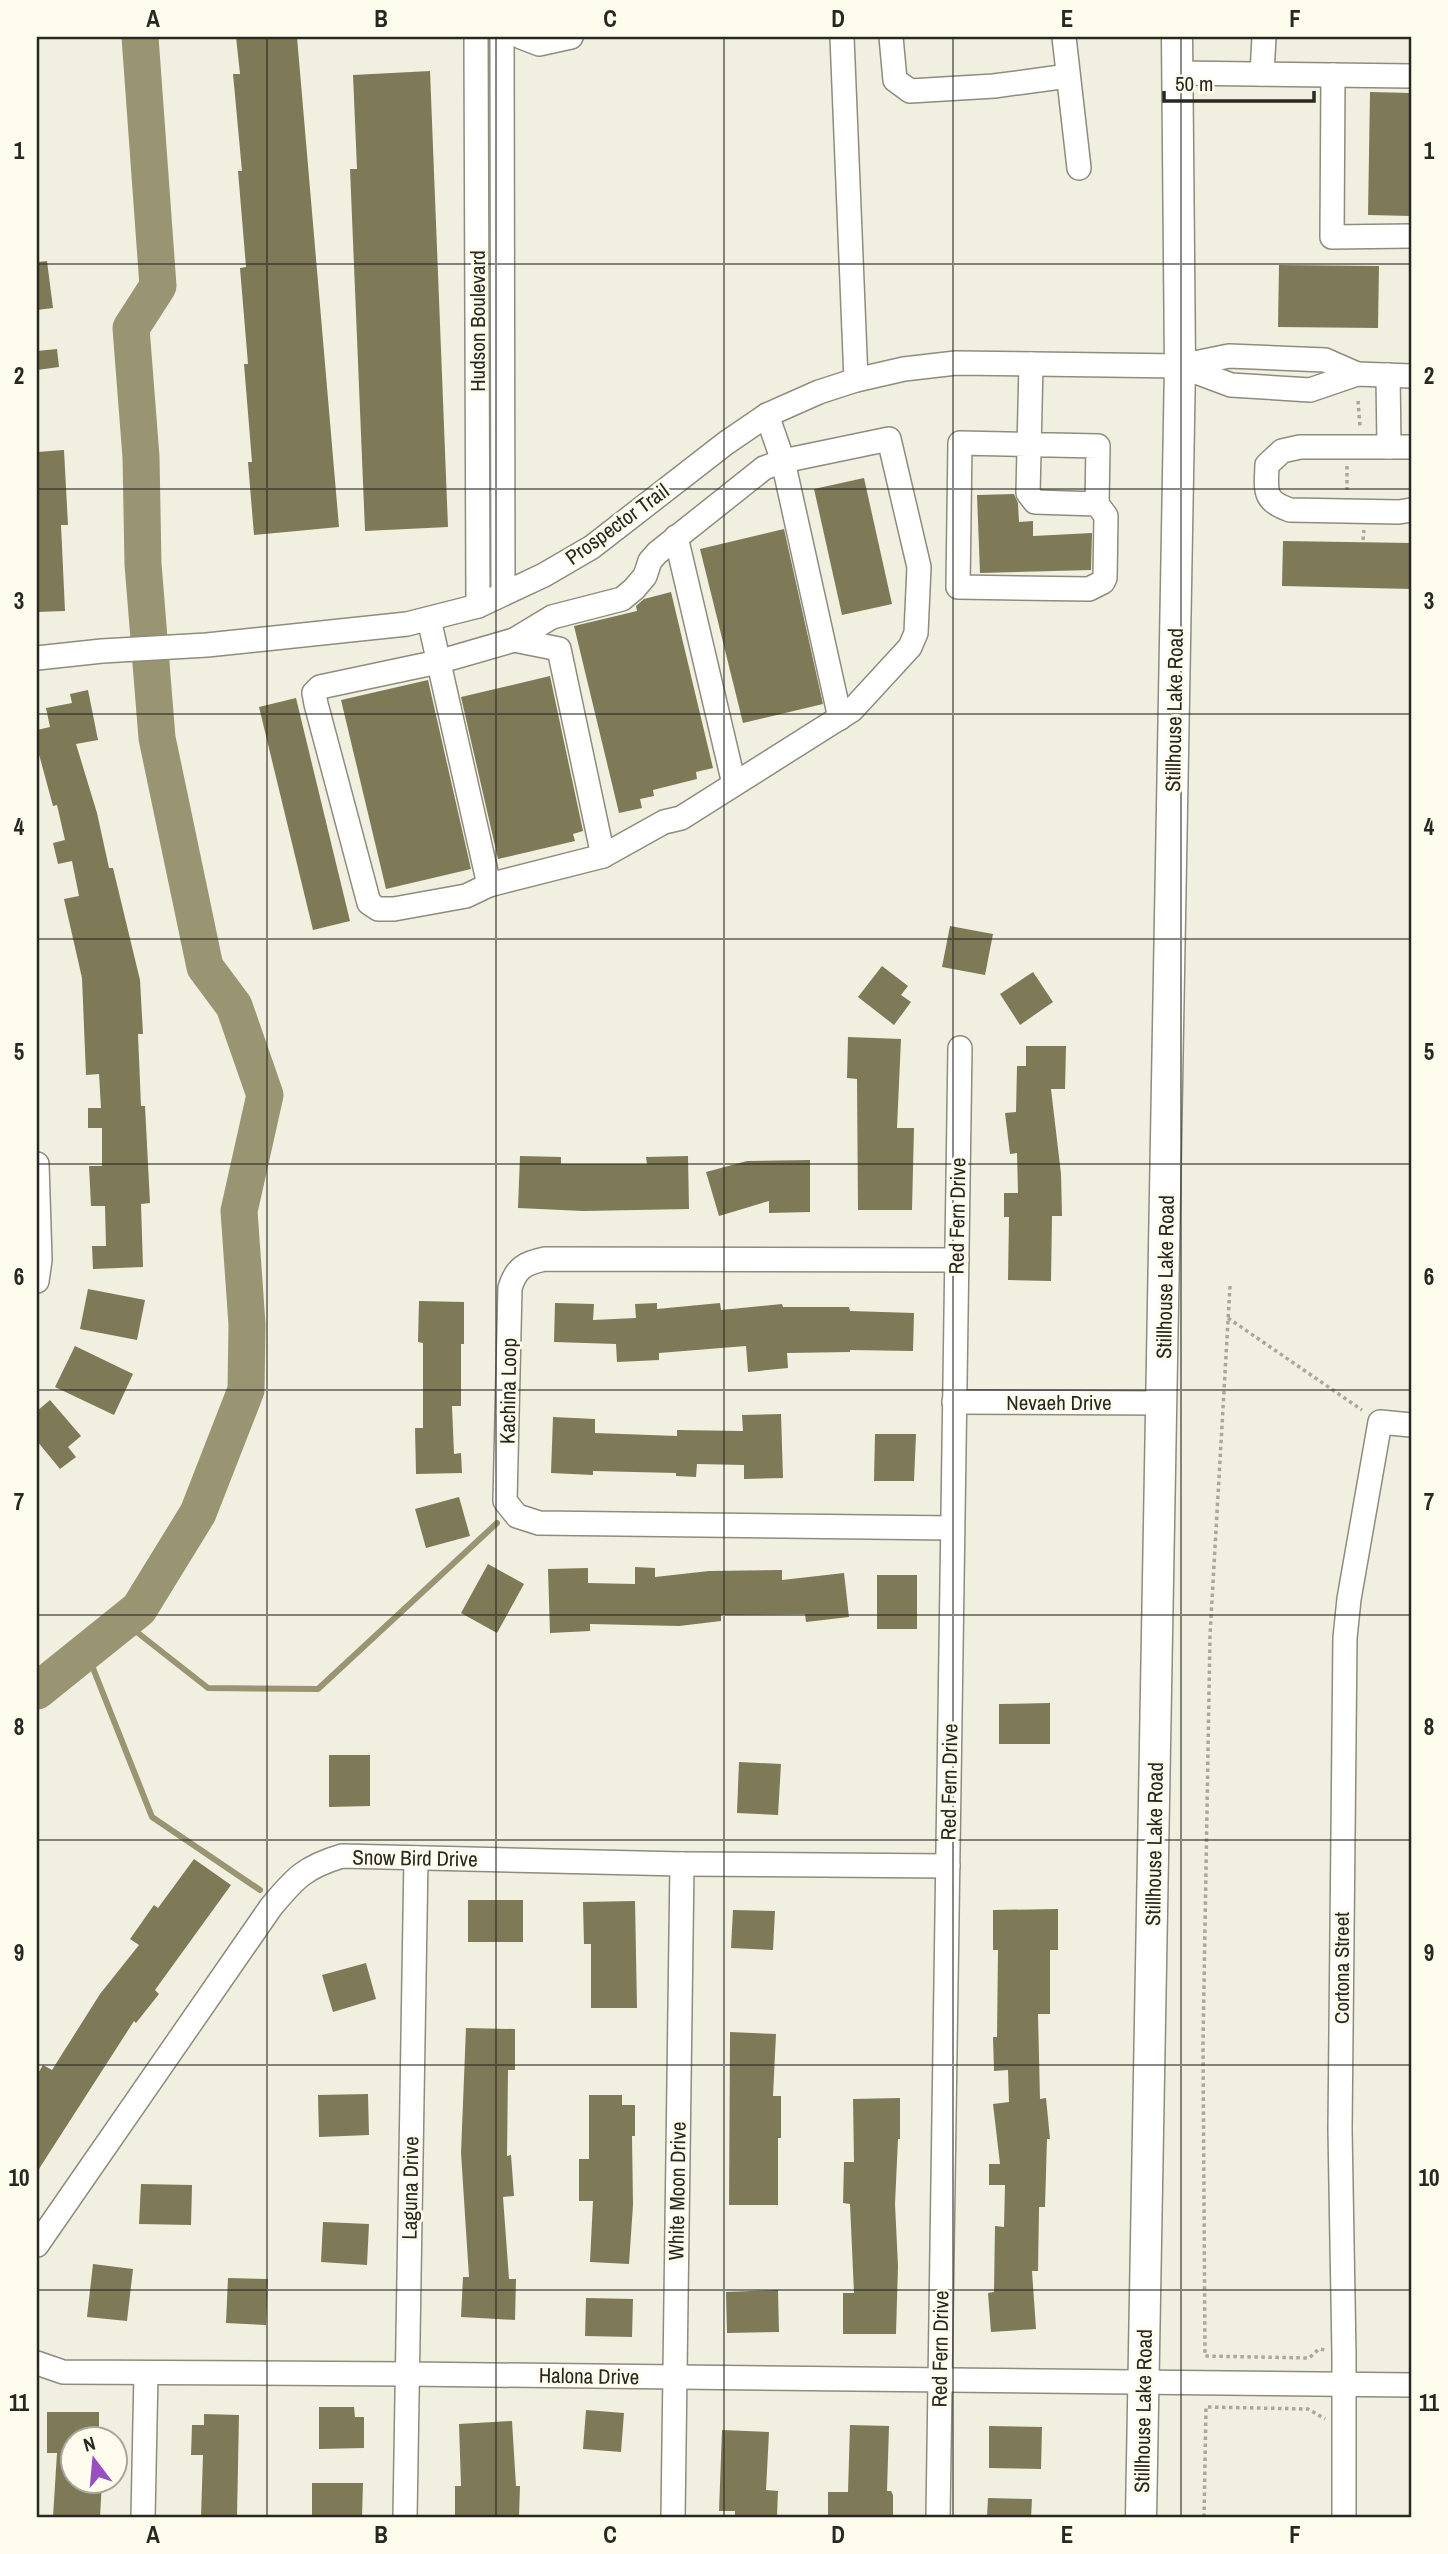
<svg xmlns="http://www.w3.org/2000/svg" width="1448" height="2554" font-family="'Archivo Narrow',sans-serif">
<style>
.lines{fill:none;stroke-linecap:round;stroke-linejoin:round}
.stream{stroke:#999471;stroke-width:6}
.river{stroke:#999471;stroke-width:37}
.building{fill:#7e7a57}
.minor-casing{stroke:#8e8c7d;stroke-width:26}
.major-casing{stroke:#8e8c7d;stroke-width:33}
.path{stroke:#aaa89c;stroke-width:3.5;stroke-dasharray:3.5 3.5;stroke-linecap:butt}
.minor{stroke:#fff;stroke-width:23}
.major{stroke:#fff;stroke-width:30}
.grid{fill:none;stroke:#282822;stroke-width:2;stroke-opacity:0.55}
.labels{text-anchor:middle;dominant-baseline:central;stroke-width:6;stroke-linejoin:round;paint-order:stroke}
.street-label{font-size:21px;fill:#282822;stroke:#fefcec}
.neatline{fill:none;stroke:#282822;stroke-width:2.5}
.grid-label{font-size:23px;text-anchor:middle;font-weight:bold;fill:#282822}
</style>
<rect width="100%" height="100%" fill="#f1efdf"/>
<g class="lines">
<g class="stream">
<polyline points="124,1622 208,1688 318,1689 497,1523"/>
<polyline points="87,1653 152,1817 260,1890"/>
</g>
<polyline class="river" points="37,1691 139,1609 198,1513 246,1390 247,1324 239,1211 265,1095 234,1006 205,967 157,738 143,564 141,457 131,328 158,286 140,37"/>
</g>
<g class="building">
<polygon points="236,37 297,37 339,527 254,535 248,462 252,462 244,364 248,364 240,268 246,267 238,171 242,171 233,74 240,74"/>
<polygon points="430,71 448,527 365,531 350,169 357,169 353,75"/>
<polygon points="1370,92 1411,93 1411,216 1368,215"/>
<polygon points="47,261 53,308 37,310 37,262"/>
<polygon points="1279,265 1379,266 1378,328 1278,327"/>
<polygon points="57,349 59,367 37,370 37,351"/>
<polygon points="64,450 68,525 61,525 65,611 37,612 37,452"/>
<polygon points="864,478 892,604 842,615 814,489"/>
<polygon points="1014,494 1018,503 1019,522 1033,521 1033,536 1092,533 1091,570 980,573 977,495"/>
<polygon points="784,529 823,704 743,723 700,549"/>
<polygon points="1283,541 1411,543 1411,589 1282,586"/>
<polygon points="671,592 713,768 696,772 697,779 653,790 654,796 640,799 642,808 619,813 574,626 637,611 636,606 644,599"/>
<polygon points="550,676 583,831 573,834 575,841 498,859 461,697"/>
<polygon points="428,680 471,869 386,889 341,700"/>
<polygon points="88,690 98,740 76,744 97,813 109,868 113,868 140,980 143,1034 138,1034 141,1106 145,1106 150,1203 141,1204 143,1267 93,1269 92,1246 106,1246 105,1206 91,1206 89,1166 102,1166 102,1128 88,1128 88,1108 101,1108 99,1074 86,1075 82,978 64,899 79,896 72,861 58,864 53,843 65,840 57,805 53,806 37,747 37,730 50,727 46,708 72,703 70,694"/>
<polygon points="296,698 350,921 313,930 259,707"/>
<polygon points="950,926 993,934 985,975 942,967"/>
<polygon points="882,966 908,986 901,995 911,1002 894,1025 858,997"/>
<polygon points="1033,972 1053,1002 1020,1025 1000,994"/>
<polygon points="848,1037 901,1039 897,1128 914,1128 912,1210 858,1210 857,1079 847,1078"/>
<polygon points="1026,1046 1066,1046 1065,1089 1051,1089 1061,1174 1062,1216 1052,1216 1051,1281 1008,1280 1009,1217 1004,1217 1004,1193 1018,1193 1017,1153 1010,1154 1005,1113 1016,1112 1017,1066 1026,1066"/>
<polygon points="520,1156 561,1157 561,1164 647,1164 646,1157 688,1156 689,1209 583,1211 518,1208"/>
<polygon points="810,1160 810,1212 769,1213 769,1201 719,1216 706,1172 747,1161"/>
<polygon points="88,1289 145,1300 137,1340 80,1329"/>
<polygon points="419,1301 464,1302 464,1344 461,1344 461,1406 452,1406 454,1454 461,1453 462,1473 416,1474 415,1428 423,1428 423,1343 418,1342"/>
<polygon points="555,1303 594,1304 593,1320 636,1318 635,1304 657,1303 657,1309 720,1303 721,1310 782,1304 783,1307 849,1307 850,1311 914,1313 913,1351 850,1350 850,1352 787,1353 788,1368 748,1372 746,1346 659,1353 659,1360 617,1362 616,1344 554,1342"/>
<polygon points="75,1346 133,1374 114,1415 55,1387"/>
<polygon points="50,1400 81,1436 68,1447 76,1457 60,1469 37,1441 37,1411"/>
<polygon points="781,1414 783,1478 744,1479 744,1465 697,1464 696,1477 676,1476 676,1473 593,1471 593,1475 551,1473 553,1417 595,1419 595,1433 677,1436 677,1430 743,1431 742,1415"/>
<polygon points="875,1434 916,1434 914,1481 874,1481"/>
<polygon points="459,1497 470,1536 426,1548 415,1509"/>
<polygon points="488,1564 524,1584 497,1633 461,1613"/>
<polygon points="635,1567 655,1568 655,1577 709,1571 782,1570 782,1580 844,1573 849,1617 806,1622 805,1614 721,1615 721,1621 679,1626 590,1624 590,1631 550,1633 548,1569 588,1568 588,1583 635,1584"/>
<rect x="877" y="1575" width="40" height="54"/>
<polygon points="1050,1703 1050,1744 999,1744 999,1704"/>
<polygon points="329,1755 370,1755 370,1806 329,1807"/>
<polygon points="739,1762 781,1764 778,1815 737,1813"/>
<polygon points="194,1859 231,1885 155,1990 159,1994 136,2023 134,2021 37,2172 37,2075 43,2065 52,2070 100,1994 139,1945 130,1939 154,1905 158,1908"/>
<rect x="468" y="1900" width="55" height="42"/>
<polygon points="635,1901 637,2008 591,2008 591,1944 584,1944 583,1902"/>
<polygon points="1058,1909 1058,1950 1050,1950 1050,2014 1038,2014 1040,2099 1046,2098 1050,2139 1047,2139 1045,2207 1039,2207 1038,2271 1032,2271 1036,2329 991,2332 988,2293 994,2292 995,2226 1004,2227 1005,2185 989,2185 989,2164 1000,2164 993,2104 1009,2102 1008,2070 994,2071 993,2037 997,2037 998,1950 993,1950 993,1910"/>
<polygon points="733,1910 775,1911 773,1950 731,1948"/>
<polygon points="366,1963 376,1999 333,2012 322,1975"/>
<polygon points="466,2028 515,2029 515,2070 508,2070 507,2156 511,2155 514,2196 503,2197 509,2279 516,2279 515,2320 461,2317 463,2277 469,2277 461,2153"/>
<polygon points="730,2032 776,2034 773,2096 781,2096 781,2138 778,2138 778,2205 729,2205"/>
<polygon points="368,2094 369,2135 319,2137 318,2095"/>
<polygon points="589,2095 622,2095 622,2105 635,2105 635,2136 632,2136 633,2205 629,2264 590,2262 593,2201 579,2201 579,2159 589,2159"/>
<polygon points="900,2098 900,2139 898,2139 895,2204 898,2266 896,2334 843,2334 843,2293 854,2293 850,2204 843,2203 844,2162 854,2162 853,2099"/>
<polygon points="141,2184 192,2185 191,2225 139,2224"/>
<polygon points="323,2222 369,2224 367,2265 321,2262"/>
<polygon points="93,2264 133,2269 127,2321 87,2317"/>
<polygon points="228,2278 268,2279 266,2325 226,2323"/>
<polygon points="778,2290 779,2332 727,2333 726,2292"/>
<polygon points="586,2298 633,2299 632,2337 585,2336"/>
<polygon points="319,2407 354,2407 355,2417 364,2417 364,2448 319,2449"/>
<polygon points="586,2410 624,2413 621,2452 583,2449"/>
<polygon points="47,2412 99,2412 99,2439 74,2439 74,2481 102,2481 100,2517 53,2517 57,2453 47,2453"/>
<polygon points="204,2414 239,2415 237,2517 201,2517 203,2455 191,2455 192,2425 204,2425"/>
<polygon points="512,2421 516,2486 520,2486 519,2517 455,2517 455,2486 461,2486 459,2424"/>
<polygon points="850,2425 889,2426 887,2491 891,2491 893,2495 893,2517 828,2517 828,2492 848,2492"/>
<polygon points="989,2426 1042,2427 1041,2469 989,2468"/>
<polygon points="722,2430 769,2432 766,2490 778,2491 777,2517 735,2517 735,2511 719,2511"/>
<polygon points="312,2483 363,2483 362,2517 312,2517"/>
<polygon points="988,2498 1032,2499 1031,2517 987,2517"/>
</g>
<g class="lines">
<g class="minor-casing">
<g id="minor">
<polyline points="476,37 478,606"/>
<polyline points="502,37 503,594"/>
<polyline points="521,37 539,44 571,37"/>
<polyline points="842,37 856,380"/>
<polyline points="891,37 895,80 910,91 994,86 1068,76"/>
<polyline points="1064,37 1079,168"/>
<polyline points="1178,73 1411,76"/>
<polyline points="1262,74 1264,37"/>
<polyline points="1333,75 1332,237 1411,236"/>
<polyline points="1031,364 1028,493 1035,502 1097,504 1106,516 1105,578 1103,582 1089,589 958,587 960,443 1098,446 1097,504"/>
<polyline points="1180,366 1231,385 1310,390 1357,374 1411,376"/>
<polyline points="1388,375 1389,447"/>
<polyline points="767,415 783,461 840,718"/>
<polygon points="889,439 919,567 916,633 910,647 852,710 681,818 664,822 603,856 489,885 466,896 394,909 378,909 369,903 316,704 314,693 320,687 438,662 514,640 552,617 622,599 634,589 645,576 650,561 657,553 764,468 783,461"/>
<path d="M1411,447H1300L1282,451L1267,465C1266,491 1263,501 1290,510L1399,512L1411,510"/>
<polyline points="676,537 734,784"/>
<polyline points="429,619 489,885"/>
<polyline points="514,640 559,649 603,856"/>
<polyline points="37,658 102,651 207,645 407,624 478,606 544,575 592,547 726,443 767,415 819,392 856,380 904,369 956,363 1180,366 1229,356 1325,360 1357,374"/>
<polyline points="37,1164 40,1260 37,1281"/>
<polyline points="954,1402 1163,1403"/>
<path d="M952,1528L539,1523L517,1516L505,1501L510,1288C516,1268 525,1263 545,1259L957,1260"/>
<path d="M37,2245L271,1907C295,1878 305,1867 342,1856L682,1864L948,1866"/>
<polyline points="37,2363 63,2372 407,2374 1411,2385"/>
<polyline points="143,2517 146,2373"/>
<polyline points="405,2517 416,1858"/>
<polyline points="673,2517 682,1864"/>
<polyline points="938,2517 960,1048"/>
<polyline points="1344,2517 1344,2355 1340,2129 1345,1638 1349,1599 1380,1422 1411,1425"/>
</g>
</g>
<g class="major-casing">
<polyline id="major" points="1141,2517 1180,366 1177,37"/>
</g>
<g class="path">
<polyline points="1358,401 1360,427"/>
<polyline points="1347,466 1347,490"/>
<polyline points="1363,540 1364,530"/>
<polyline points="1230,1286 1210,1635 1203,2044 1205,2356 1309,2358 1319,2349 1325,2350"/>
<polyline points="1228,1318 1362,1410"/>
<polyline points="1204,2517 1206,2407 1308,2409 1325,2419"/>
</g>
<use href="#minor" class="minor"/>
<use href="#major" class="major"/>
</g>
<path class="grid" d="M267,37V2517M496,37V2517M724,37V2517M953,37V2517M1181,37V2517M37,264H1411M37,489H1411M37,714H1411M37,939H1411M37,1164H1411M37,1390H1411M37,1615H1411M37,1840H1411M37,2065H1411M37,2290H1411"/>
<g class="labels">
<g class="street-label">
<text transform="translate(477 321) rotate(-90)">Hudson Boulevard</text>
<text transform="translate(617 524) rotate(-36)">Prospector Trail</text>
<text transform="translate(1174 710) rotate(-89)">Stillhouse Lake Road</text>
<text transform="translate(957 1216) rotate(-89)">Red Fern Drive</text>
<text transform="translate(1165 1277) rotate(-89)">Stillhouse Lake Road</text>
<text transform="translate(508 1391) rotate(-89)">Kachina Loop</text>
<text x="1059" y="1402">Nevaeh Drive</text>
<text transform="translate(949 1782) rotate(-89)">Red Fern Drive</text>
<text transform="translate(1154 1844) rotate(-89)">Stillhouse Lake Road</text>
<text transform="translate(415 1858) rotate(1)">Snow Bird Drive</text>
<text transform="translate(1341 1968) rotate(-90)">Cortona Street</text>
<text transform="translate(410 2188) rotate(-89)">Laguna Drive</text>
<text transform="translate(677 2191) rotate(-89)">White Moon Drive</text>
<text transform="translate(940 2349) rotate(-89)">Red Fern Drive</text>
<text transform="translate(589 2376) rotate(1)">Halona Drive</text>
<text transform="translate(1143 2411) rotate(-89)">Stillhouse Lake Road</text>
</g>
</g>
<rect width="1448" height="2554" fill="none" stroke="#fefcec" stroke-width="77"/>
<g transform="translate(94 2460) rotate(344)"><circle r="33" fill="#fefcec" stroke="#a8a79b" stroke-width="2"/>
<path d="M0-5L12 26L0 18L-12 26Z" fill="#994fc1"/>
<text y="-10" font-size="19" font-weight="bold" text-anchor="middle" fill="#282822">N</text>
</g>
<path d="M1164 91v10h150v-10" fill="none" stroke="#282822" stroke-width="3.5"/>
<text x="1175" y="91" font-size="21" fill="#282822" stroke="#fefcec" stroke-width="5" paint-order="stroke">50 m</text>
<rect x="38" y="38" width="1372" height="2478" class="neatline"/>
<g class="grid-label">
<text x="153" y="27">A</text>
<text x="381" y="27">B</text>
<text x="610" y="27">C</text>
<text x="838" y="27">D</text>
<text x="1067" y="27">E</text>
<text x="1295" y="27">F</text>
<text x="19" y="159">1</text>
<text x="1429" y="159">1</text>
<text x="19" y="384">2</text>
<text x="1429" y="384">2</text>
<text x="19" y="609">3</text>
<text x="1429" y="609">3</text>
<text x="19" y="835">4</text>
<text x="1429" y="835">4</text>
<text x="19" y="1060">5</text>
<text x="1429" y="1060">5</text>
<text x="19" y="1285">6</text>
<text x="1429" y="1285">6</text>
<text x="19" y="1510">7</text>
<text x="1429" y="1510">7</text>
<text x="19" y="1735">8</text>
<text x="1429" y="1735">8</text>
<text x="19" y="1961">9</text>
<text x="1429" y="1961">9</text>
<text x="19" y="2186">10</text>
<text x="1429" y="2186">10</text>
<text x="19" y="2411">11</text>
<text x="1429" y="2411">11</text>
<text x="153" y="2543">A</text>
<text x="381" y="2543">B</text>
<text x="610" y="2543">C</text>
<text x="838" y="2543">D</text>
<text x="1067" y="2543">E</text>
<text x="1295" y="2543">F</text>
</g>
</svg>
